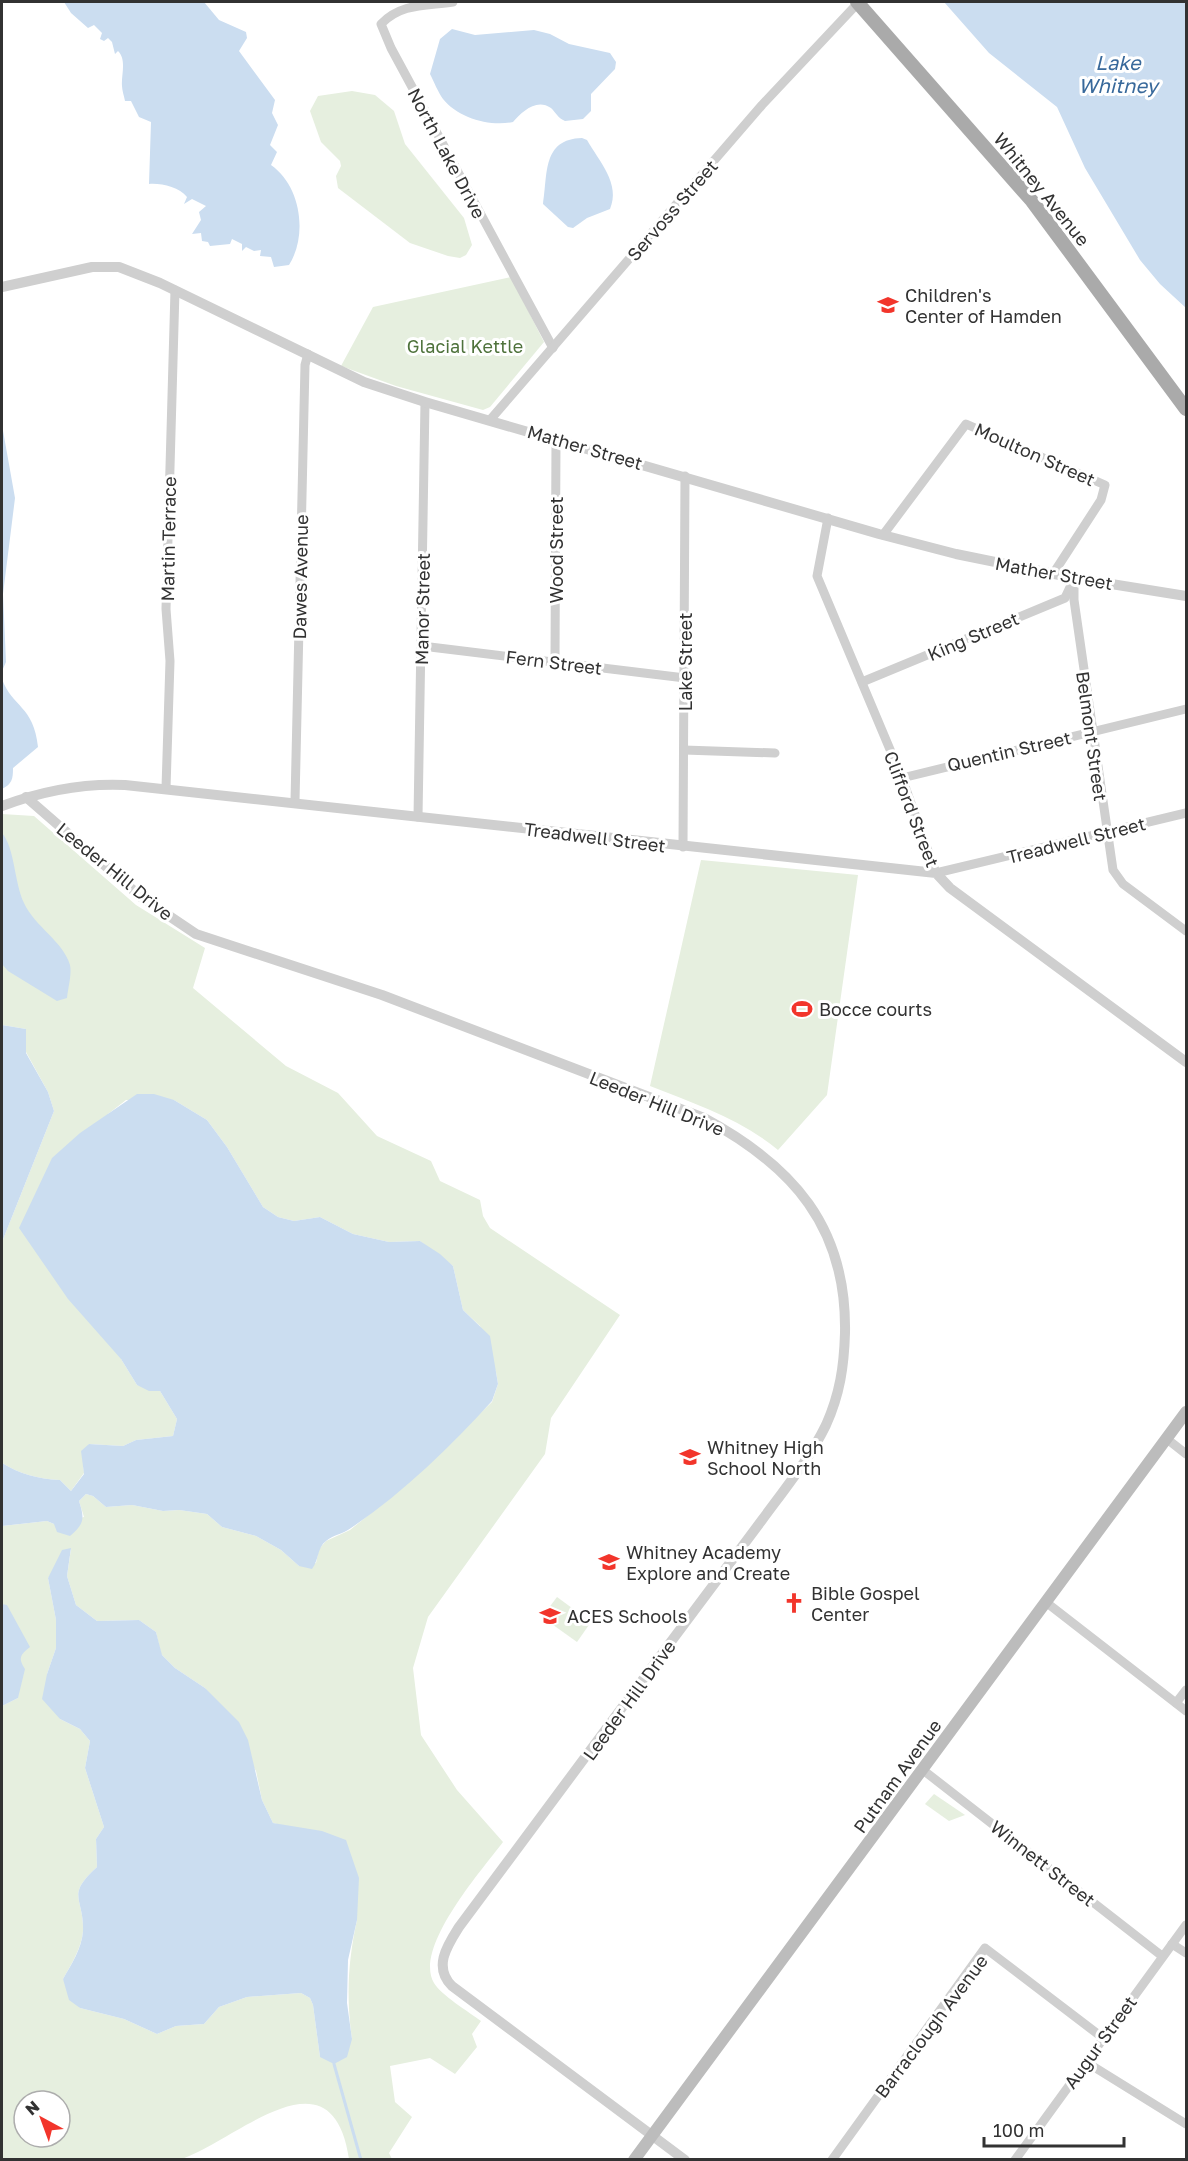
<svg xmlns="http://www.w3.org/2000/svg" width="1188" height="2161" font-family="'Golos Text',sans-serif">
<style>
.green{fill:#e6efdf;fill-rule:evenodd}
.water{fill:#cbddf0}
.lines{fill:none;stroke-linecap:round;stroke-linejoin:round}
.stream{stroke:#cbddf0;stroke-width:3}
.minor{stroke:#cfcfcf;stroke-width:9}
.tertiary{stroke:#cfcfcf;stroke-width:10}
.secondary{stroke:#bcbcbc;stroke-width:12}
.primary{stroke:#aaa;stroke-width:14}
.labels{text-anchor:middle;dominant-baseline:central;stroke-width:6;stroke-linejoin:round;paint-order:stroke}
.street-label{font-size:18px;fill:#323232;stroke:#fff}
.poi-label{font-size:18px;fill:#323232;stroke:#fff;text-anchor:start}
.park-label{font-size:18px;fill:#4e723b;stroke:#fff}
.water-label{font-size:20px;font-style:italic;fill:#38699b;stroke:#fff}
</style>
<rect width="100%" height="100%" fill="#fff"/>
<g class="green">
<polygon points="352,91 375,95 394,111 405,144 464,218 472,245 466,255 460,258 448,256 410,243 338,188 336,176 341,166 340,161 321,142 310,111 318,96"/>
<polygon points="511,277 544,342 490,407 483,410 396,386 341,366 373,307"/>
<path d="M2,814L34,816L136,905L205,948L193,988L286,1066L338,1093L377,1136L431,1161L440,1181L480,1200L483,1216L490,1228L620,1315L551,1418L545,1454L428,1617L413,1668L421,1735L457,1790L503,1842C482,1870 413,1948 434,1983C441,1995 469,2012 481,2021L472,2034L477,2047L455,2074L430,2058L390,2066L395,2102L412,2117L389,2153L392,2159H349C332,2044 236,2141 181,2159C168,2161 148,2159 135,2159C90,2159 46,2159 2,2159V1706L18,1698L20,1655L7,1606L2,1604V1526L47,1521L54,1524L84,1517L79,1501L86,1494L93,1496L106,1507L132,1505L163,1511L179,1510L207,1514L222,1527L256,1536L281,1550L299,1566L316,1563L319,1549L326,1541L350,1530L397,1492L492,1402L498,1384L496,1372L480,1326L463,1310L453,1266L420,1241L389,1242L353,1234L320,1217L294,1221L278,1217L263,1207L227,1147L207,1120L174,1100H126L108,1114L121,1359L137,1385L160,1391L177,1419L173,1436L136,1440L123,1446L89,1444L83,1464L84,1473L71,1491L60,1480C38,1479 20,1474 2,1463V1242L54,1111L48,1092L26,1052V1029L2,1025ZM71,1549L67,1576L76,1605L97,1621L139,1620L156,1632L161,1654L175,1668L205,1688L256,1771L262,1800L273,1823L297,1829L357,1920C348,1961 346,1997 352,2039L320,2057L313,2005L310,1998L301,1993L247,1997L219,2007L204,2024L176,2026L157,2034L124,2019L80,2008L63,1979C71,1965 82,1947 83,1931C84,1897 65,1896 97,1867L96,1839L104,1827L85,1768L90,1741L80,1729L60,1719L47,1674L56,1648V1620L48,1578ZM24,2101H60V2137H24Z"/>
<path d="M701,860L858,875L827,1095L778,1150C741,1119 695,1104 650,1086Z"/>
<polygon points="557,1597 591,1622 577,1642 542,1617"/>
<polygon points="934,1794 965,1815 949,1821 925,1804"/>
</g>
<g class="water">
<path d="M64,2H204L219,20L246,32L247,38L239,51L275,100L272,113L278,125L270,145L277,152L271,165C301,186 308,235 289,265L274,267L271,257L260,256L261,250L254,251L246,247L242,251V244L232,239L230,244L210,246L208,242L202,241L201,233L192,234L201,220L199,212L206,206L192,199L184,204L187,197C179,187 161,183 149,184L151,122L139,117L131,101H125C124,96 122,90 122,86C121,75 127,60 118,51L115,54L112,42L108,38L104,41L100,39L102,33L94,25L88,28L71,13Z"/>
<polygon points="944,2 1186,2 1186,308 1160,284 1140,260 1085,168 1057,107 989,53"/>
<path d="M452,29L475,35L534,30L550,34L569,44L610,53L616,62L615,69L591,94V111L583,119L565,121C558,118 556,113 551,108C536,98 522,112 513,122C490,127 458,118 443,99C438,92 434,82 430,74L440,39Z"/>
<path d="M582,138L587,140C599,161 621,184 610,209L587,218L573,228L568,227L543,204C548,174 542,139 582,138Z"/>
<polygon points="2,425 15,498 3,594 6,662 2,671"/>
<path d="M2,679C12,707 34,706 38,747L13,768C13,779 12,784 2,789Z"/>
<path d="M2,833C15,848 14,882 24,903C35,927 63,941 70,965C72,974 68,988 67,998L57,1001L8,971L2,964Z"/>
<polygon points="2,1025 26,1029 26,1053 48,1092 54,1111 2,1242"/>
<path d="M137,1094H154L174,1100L207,1120L227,1147L263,1207L278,1217L294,1221L320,1217L353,1234L389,1242L420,1241L440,1254L453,1266L463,1310L490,1336L498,1384L492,1401C450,1447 403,1493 351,1528C343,1534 333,1535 326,1541C317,1548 319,1560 312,1569L299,1566L281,1550L256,1536L222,1527L207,1514L179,1510L163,1511L132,1505L106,1507L93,1496L86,1494L79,1501C85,1519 84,1524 70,1536L57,1532L54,1524L47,1521L2,1526V1463C20,1474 38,1479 60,1480L71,1491L84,1474L81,1451L89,1444L123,1446L136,1440L173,1436L177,1419L160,1391H149L137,1385L121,1359L68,1299L19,1228L52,1158L80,1133Z"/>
<path d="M71,1548L67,1576L76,1605L97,1621L139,1620L156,1632L162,1655L175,1668L205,1688L239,1722L248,1740L262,1800L273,1823L322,1831L346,1840L359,1878L357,1920L348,1960L347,2003L352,2039L347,2057L334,2064L320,2057L313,2005L310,1998L301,1993L247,1997L219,2007L204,2024L176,2026L157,2034L124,2019L80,2008L69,2000L63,1979C71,1965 82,1948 83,1931C84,1897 65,1896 97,1867L96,1839L104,1827L85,1768L90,1741L80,1729L60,1719L42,1699L47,1674L56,1648V1620L48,1578L62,1550Z"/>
<path d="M2,1604L7,1605L30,1647C20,1655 18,1658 25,1669L18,1698L2,1706Z"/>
</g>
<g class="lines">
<polyline class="stream" points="334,2064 361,2160"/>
<g class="minor">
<path d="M453,2C426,6 401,3 381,24L391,48L553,348"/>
<polyline points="490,420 762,105 858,3"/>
<polyline points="828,518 817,576 902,778 936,873 1186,813"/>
<polyline points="883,535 966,424 1105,485 1101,500 1053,574"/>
<polyline points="1074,578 1074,600 1113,870 1123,884 1186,931"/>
<polyline points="422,646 685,678"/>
<polyline points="555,662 556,439"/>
<polyline points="862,682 1065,598 1072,583"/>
<polyline points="684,750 775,753"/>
<polyline points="902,778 1186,709"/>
<polyline points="166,788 170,661 166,609 175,290"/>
<polyline points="295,801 305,365 308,354"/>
<polyline points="418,817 425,402"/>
<polyline points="683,847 685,476"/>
<polyline points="1167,1439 1186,1454"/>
<polyline points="1047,1603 1186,1711"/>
<polyline points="1176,1703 1186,1690"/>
<polyline points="923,1770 1162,1956"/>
<polyline points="1172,1944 1186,1953"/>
<polyline points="1086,2062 1186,2124"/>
<polyline points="832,2160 985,1948 1103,2038"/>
<polyline points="1015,2160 1186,1925"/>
</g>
<g class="tertiary">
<polyline points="2,287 92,267 119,267 160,283 364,382 425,402 879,534 956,554 1074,578 1186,596"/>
<path d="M26,797L141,897L196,934L382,995L704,1118C793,1166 847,1227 845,1333C844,1366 840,1394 826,1425C810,1458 784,1490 762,1520C731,1561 701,1602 670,1643C600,1738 529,1832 459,1927C447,1946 433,1967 452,1986L685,2160"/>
<path d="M2,806C42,791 81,783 125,785L936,873L950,888L1186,1062"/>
</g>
<polyline class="secondary" points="634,2160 1186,1412"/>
<polyline class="primary" points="857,2 1032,201 1186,409"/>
</g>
<defs>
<g id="school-bare" transform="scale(1.62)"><path d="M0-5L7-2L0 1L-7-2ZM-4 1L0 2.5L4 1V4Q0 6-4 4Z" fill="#f2352b" stroke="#fff" stroke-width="2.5" paint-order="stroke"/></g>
<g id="stadium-bare" transform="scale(1.62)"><path d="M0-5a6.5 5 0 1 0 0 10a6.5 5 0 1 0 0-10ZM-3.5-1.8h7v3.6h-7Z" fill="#f2352b" stroke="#fff" stroke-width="2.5" paint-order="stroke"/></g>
<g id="church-bare" transform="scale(1.62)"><path d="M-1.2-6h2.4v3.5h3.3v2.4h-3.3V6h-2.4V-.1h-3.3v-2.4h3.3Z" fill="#f2352b" stroke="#fff" stroke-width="2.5" paint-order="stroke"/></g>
</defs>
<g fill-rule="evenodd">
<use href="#school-bare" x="888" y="305"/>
<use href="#stadium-bare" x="802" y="1009"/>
<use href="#school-bare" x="690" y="1457"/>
<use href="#school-bare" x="609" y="1562"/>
<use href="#church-bare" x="794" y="1603"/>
<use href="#school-bare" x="550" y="1616"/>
</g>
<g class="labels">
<g class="street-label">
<text transform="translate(447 153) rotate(62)">North Lake Drive</text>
<text transform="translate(1042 189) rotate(51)">Whitney Avenue</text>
<text transform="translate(672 210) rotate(-49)">Servoss Street</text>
<text transform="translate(585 447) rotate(16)">Mather Street</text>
<text transform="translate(1035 454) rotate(24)">Moulton Street</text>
<text transform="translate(168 539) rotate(-89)">Martin Terrace</text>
<text transform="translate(556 550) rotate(-90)">Wood Street</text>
<text transform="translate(1054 573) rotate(10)">Mather Street</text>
<text transform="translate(300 577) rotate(-89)">Dawes Avenue</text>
<text transform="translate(422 609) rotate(-89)">Manor Street</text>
<text transform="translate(973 636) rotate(-23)">King Street</text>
<text transform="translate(554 662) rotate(7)">Fern Street</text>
<text transform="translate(685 662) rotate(-90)">Lake Street</text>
<text transform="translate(1092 736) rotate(82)">Belmont Street</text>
<text transform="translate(1009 751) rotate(-13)">Quentin Street</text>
<text transform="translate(912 809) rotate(69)">Clifford Street</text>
<text transform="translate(595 837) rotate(7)">Treadwell Street</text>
<text transform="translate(1076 840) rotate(-14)">Treadwell Street</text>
<text transform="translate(115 871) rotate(39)">Leeder Hill Drive</text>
<text transform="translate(657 1103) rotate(22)">Leeder Hill Drive</text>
<text transform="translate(629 1700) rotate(-54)">Leeder Hill Drive</text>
<text transform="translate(897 1776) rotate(-54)">Putnam Avenue</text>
<text transform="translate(1043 1863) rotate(38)">Winnett Street</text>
<text transform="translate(931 2026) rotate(-53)">Barraclough Avenue</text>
<text transform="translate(1100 2042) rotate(-54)">Augur Street</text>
</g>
<g class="poi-label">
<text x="905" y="295">Children's<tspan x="905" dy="21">Center of Hamden</tspan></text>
<text x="819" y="1009">Bocce courts</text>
<text x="707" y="1447">Whitney High<tspan x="707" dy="21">School North</tspan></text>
<text x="626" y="1552">Whitney Academy<tspan x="626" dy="21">Explore and Create</tspan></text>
<text x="811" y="1593">Bible Gospel<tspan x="811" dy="21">Center</tspan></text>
<text x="567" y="1616">ACES Schools</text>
</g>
<g class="park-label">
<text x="465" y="346">Glacial Kettle</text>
</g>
<g class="water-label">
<text x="1118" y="62">Lake<tspan x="1118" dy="23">Whitney</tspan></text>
</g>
</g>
<rect width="1188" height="2161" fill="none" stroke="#323232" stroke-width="6"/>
<g transform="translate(42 2119) rotate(319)"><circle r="28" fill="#ffffff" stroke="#adadad" stroke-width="1.5"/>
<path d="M0-4.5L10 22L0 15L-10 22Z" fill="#f2352b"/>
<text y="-9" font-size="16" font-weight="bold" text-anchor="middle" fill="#323232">N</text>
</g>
<path d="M984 2137v9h140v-9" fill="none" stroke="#323232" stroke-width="3"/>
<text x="993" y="2137" font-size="18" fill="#323232" stroke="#ffffff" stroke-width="4.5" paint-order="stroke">100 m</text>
</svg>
